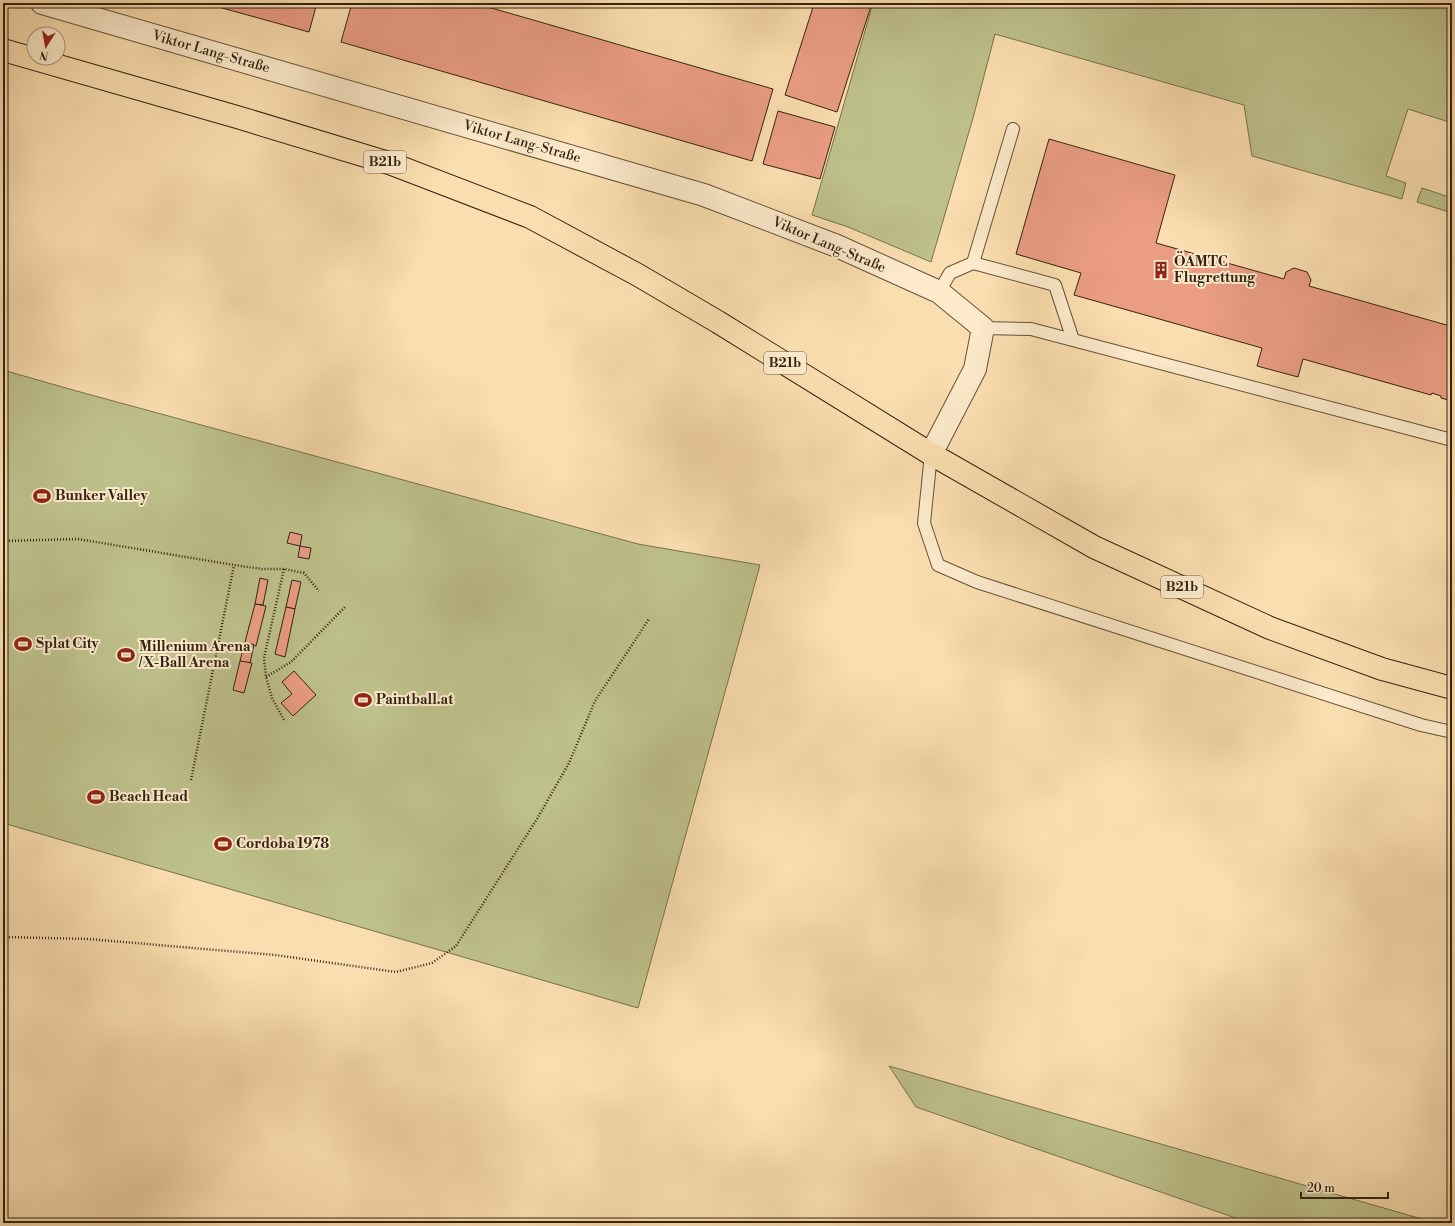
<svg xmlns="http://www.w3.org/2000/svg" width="1455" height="1226" font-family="'Libre Bodoni',serif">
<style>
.green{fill:#bec18b;stroke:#78724f}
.building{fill:#eb9d83;stroke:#322313}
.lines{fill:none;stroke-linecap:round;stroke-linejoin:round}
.service-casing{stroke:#64523a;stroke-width:14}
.minor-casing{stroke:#64523a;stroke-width:24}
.primary-casing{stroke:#322313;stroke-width:24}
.path{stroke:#322313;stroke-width:2.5;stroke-dasharray:1 2;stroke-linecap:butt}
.service{stroke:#fceacb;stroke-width:12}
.minor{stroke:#fceacb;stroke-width:22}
.primary{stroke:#fbdeaf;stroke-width:22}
.labels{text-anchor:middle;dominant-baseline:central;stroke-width:4;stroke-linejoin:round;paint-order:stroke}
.shield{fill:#fceacb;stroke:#6f5f4a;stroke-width:1}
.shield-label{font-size:13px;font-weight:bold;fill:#322313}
.street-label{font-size:14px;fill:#322313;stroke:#fceacb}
.poi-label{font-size:14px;font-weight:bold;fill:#322313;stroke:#fceacb;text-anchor:start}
</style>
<rect width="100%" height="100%" fill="#fbdeaf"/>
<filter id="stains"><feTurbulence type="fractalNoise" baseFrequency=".005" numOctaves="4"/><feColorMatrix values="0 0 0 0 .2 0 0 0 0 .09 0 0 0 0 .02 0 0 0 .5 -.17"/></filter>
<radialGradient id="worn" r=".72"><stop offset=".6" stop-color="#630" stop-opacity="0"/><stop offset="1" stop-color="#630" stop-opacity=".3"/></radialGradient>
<g class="green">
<polygon points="873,3 1452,3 1452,123 1408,109 1386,176 1406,183 1402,199 1252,156 1244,105 995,34 973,118 931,262 848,227 812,215"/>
<polygon points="1422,188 1452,198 1452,213 1417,202"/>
<polygon points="3,370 73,390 638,544 760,565 638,1008 3,823"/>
<polygon points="889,1066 1436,1223 1250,1223 916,1107"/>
</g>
<g class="building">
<polygon points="204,3 317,3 309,32"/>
<polygon points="352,3 474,3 773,89 752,161 341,42"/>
<polygon points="800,3 872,3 837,112 785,95 813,7"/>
<polygon points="778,111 835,127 820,179 763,164"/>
<polygon points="1049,139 1175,175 1156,243 1284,279 1286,272 1294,268 1307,272 1311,280 1309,286 1450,326 1449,329 1452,329 1452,401 1441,398 1441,396 1432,393 1431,395 1303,359 1298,377 1257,366 1262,348 1074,295 1081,273 1016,254"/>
<polygon points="290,532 302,535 300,546 287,543"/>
<polygon points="300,546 311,548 309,559 298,557"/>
<polygon points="260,578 268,580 263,605 255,604"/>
<polygon points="292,580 301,582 295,609 286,607"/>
<polygon points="255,604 266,606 256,646 245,642"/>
<polygon points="286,607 295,609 285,657 275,654"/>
<polygon points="245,642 254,645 250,663 240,661"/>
<polygon points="240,661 252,663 244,693 233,690"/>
<polygon points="294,671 316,695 293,716 281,703 292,694 282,682"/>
</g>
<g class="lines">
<g class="service-casing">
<g id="service">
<polyline points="973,263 1055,285 1073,340"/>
<polyline points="939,292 950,273 973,263 1013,129"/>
<polyline points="983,328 1031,329 1452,440"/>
<polyline points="931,454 924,523 938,565 977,582 1421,725 1452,732"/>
</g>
</g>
<g class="minor-casing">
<polyline id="minor" points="42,3 704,195 837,246 939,292 983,328 975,369 931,454"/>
</g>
<g class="primary-casing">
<polyline id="primary" points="3,50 237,117 392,164 530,217 638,275 718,322 931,454 1094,547 1270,628 1382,669 1452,688"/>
</g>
<g class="path">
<polyline points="3,541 78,539 234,565 262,569 284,569 304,573 319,591"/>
<polyline points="284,569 264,658 266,677 272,698 284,720"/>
<polyline points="266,677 291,662 345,607"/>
<polyline points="191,780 234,565"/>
<polyline points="3,937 88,939 275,955 396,972 432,963 456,946 537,819 569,763 595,701 649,619"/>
</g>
<use href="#service" class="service"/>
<use href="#minor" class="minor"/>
<use href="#primary" class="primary"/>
</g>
<defs>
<g id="building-bare" transform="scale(1.38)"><path d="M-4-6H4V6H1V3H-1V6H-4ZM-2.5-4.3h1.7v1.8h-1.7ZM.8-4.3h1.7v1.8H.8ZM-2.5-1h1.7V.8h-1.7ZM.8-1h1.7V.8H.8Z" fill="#8f2418" stroke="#fceacb" stroke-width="2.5" paint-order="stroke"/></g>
<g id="stadium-bare" transform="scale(1.38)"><path d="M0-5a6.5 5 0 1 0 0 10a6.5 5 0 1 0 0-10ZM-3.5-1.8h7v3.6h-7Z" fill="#8f2418" stroke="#fceacb" stroke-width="2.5" paint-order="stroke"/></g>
</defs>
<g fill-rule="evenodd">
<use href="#building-bare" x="1161" y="270"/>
<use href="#stadium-bare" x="42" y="496"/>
<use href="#stadium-bare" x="23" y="644"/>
<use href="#stadium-bare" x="126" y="655"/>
<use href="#stadium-bare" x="363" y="700"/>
<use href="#stadium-bare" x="96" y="797"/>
<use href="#stadium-bare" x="223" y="844"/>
</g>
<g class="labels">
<g class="shield">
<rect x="364" y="151" width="42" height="22" rx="3"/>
<rect x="764" y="352" width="42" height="22" rx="3"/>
<rect x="1161" y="576" width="42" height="22" rx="3"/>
</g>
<g class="shield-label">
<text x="385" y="162">B21b</text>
<text x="785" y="363">B21b</text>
<text x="1182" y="587">B21b</text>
</g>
<g class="street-label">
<text transform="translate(211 52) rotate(16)">Viktor Lang-Straße</text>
<text transform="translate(522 142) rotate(16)">Viktor Lang-Straße</text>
<text transform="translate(829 245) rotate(23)">Viktor Lang-Straße</text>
</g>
<g class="poi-label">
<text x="1174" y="262">ÖAMTC<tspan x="1174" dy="16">Flugrettung</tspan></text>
<text x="55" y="496">Bunker Valley</text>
<text x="36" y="644">Splat City</text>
<text x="139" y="647">Millenium Arena<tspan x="139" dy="16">/ X-Ball Arena</tspan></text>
<text x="376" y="700">Paintball.at</text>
<text x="109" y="797">Beach Head</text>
<text x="236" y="844">Cordoba 1978</text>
</g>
</g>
<rect width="1455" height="1226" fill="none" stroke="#fbdeaf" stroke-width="16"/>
<rect x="4" y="4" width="1447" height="1218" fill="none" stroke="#322313" stroke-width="2"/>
<rect x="8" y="8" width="1439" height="1210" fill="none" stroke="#322313"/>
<g transform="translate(46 46) rotate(191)"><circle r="19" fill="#fceacb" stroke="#ab9a81"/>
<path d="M0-3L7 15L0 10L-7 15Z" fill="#8f2418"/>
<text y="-6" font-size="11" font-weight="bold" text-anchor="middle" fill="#322313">N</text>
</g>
<path d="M1301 1192v6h87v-6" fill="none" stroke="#322313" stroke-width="2"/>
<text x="1307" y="1192" font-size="12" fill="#322313" stroke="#fceacb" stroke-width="3" paint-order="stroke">20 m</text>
<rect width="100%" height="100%" filter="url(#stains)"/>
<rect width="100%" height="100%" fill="url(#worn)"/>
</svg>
